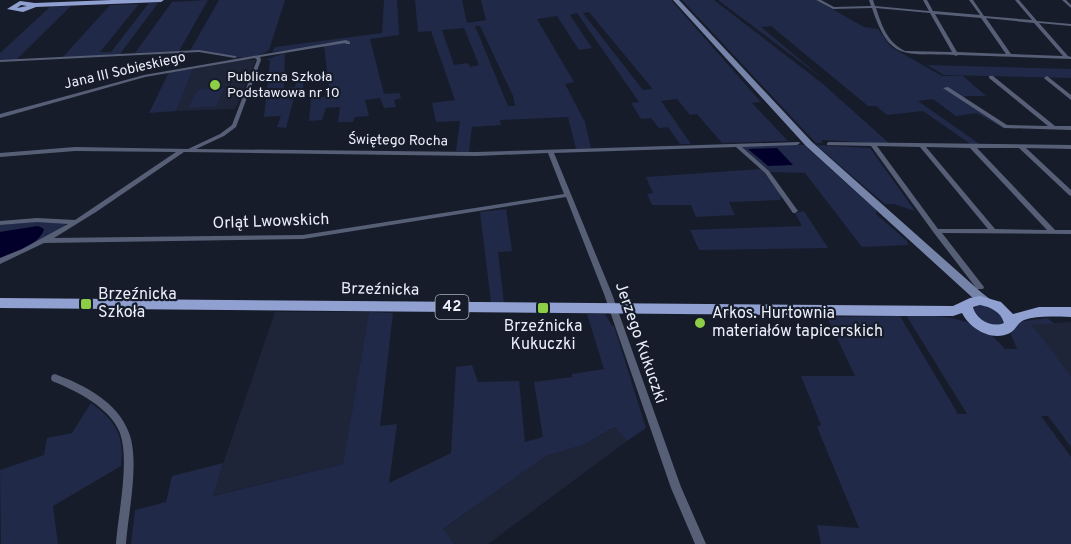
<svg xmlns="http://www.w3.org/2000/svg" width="1071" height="544" font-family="Overpass,sans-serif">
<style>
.built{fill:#1e2539}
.green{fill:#202947;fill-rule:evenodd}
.water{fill:#02002a}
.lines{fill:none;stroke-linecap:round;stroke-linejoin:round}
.minor{fill:#565f76;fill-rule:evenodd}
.secondary{fill:#7784a9;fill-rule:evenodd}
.primary{fill:#90a1d1;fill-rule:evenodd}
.poi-dot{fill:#8cce45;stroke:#171c2b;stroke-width:2}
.labels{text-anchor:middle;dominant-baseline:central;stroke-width:4.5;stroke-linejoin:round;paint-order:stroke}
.far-street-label{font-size:14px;fill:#ebeffa;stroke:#171c2b}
.far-poi-label{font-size:14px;fill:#ebeffa;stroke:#171c2b;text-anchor:start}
.shield{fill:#171c2b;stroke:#abb0bc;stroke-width:1.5}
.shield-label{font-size:15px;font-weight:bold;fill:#ebeffa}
.street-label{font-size:16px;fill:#ebeffa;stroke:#171c2b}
.poi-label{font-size:16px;fill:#ebeffa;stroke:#171c2b;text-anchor:start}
</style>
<rect width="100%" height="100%" fill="#171c2b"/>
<g class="built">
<polygon points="238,60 256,60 251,72 244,73 240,81 246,82 245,86 235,109 176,111 193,69"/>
<polygon points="275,312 369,312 343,464 212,496"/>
<polygon points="1071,322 1071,376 1030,324"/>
<polygon points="616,427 627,441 488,544 454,544 442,530 546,456 583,445"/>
</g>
<g class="green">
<polygon points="208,0 179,51 135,53 172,2"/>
<path d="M219,0H285L269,50C247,66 215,50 190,51Z"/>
<polygon points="384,0 397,0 399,35 370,39 384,94 400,93 401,98 394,100 396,107 384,108 380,98 365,100 369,116 355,117 353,122 338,122 340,107 326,108 322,120 309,121 311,99 330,96 324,46 272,52 275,47 382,33"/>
<path d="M415,0H462L467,23L486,20L481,0H671L761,102L752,103L788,141L722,143L697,114L690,115L677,99L661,101L691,144H680L668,127L659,128L651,118L641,119L631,103L639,102L577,13L570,15L592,48L579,50L557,16L537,19L574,82L565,84L585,122L591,148L576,149L568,117L500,120L501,125L472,127L469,152L456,151L460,121L436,122L432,103L455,100L431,31L418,32ZM589,12L651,87L652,89L643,90L583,13ZM475,26H480L513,96L515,106H508ZM464,28L479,65L470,67L468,63L454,65L442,30Z"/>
<polygon points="682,0 714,0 823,84 890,144 822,140 822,143 816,143"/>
<polygon points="718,0 816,0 864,27 878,29 891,47 942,76 963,76 986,96 965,96 964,101 1006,130 977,113 956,116 933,99 918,101 981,145 972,145 923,111 887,115 876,106 868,106 771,26 761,27 822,78"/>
<polygon points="149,3 158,3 120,54 62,58 110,5 139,4 100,52 111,52"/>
<polygon points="71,6 16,60 0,61 0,53 50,7"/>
<polygon points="285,53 284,88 295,87 296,83 303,82 304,97 294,98 286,128 277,127 281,116 264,117 270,60 265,60"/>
<polygon points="927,65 1071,69 1071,78 944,75"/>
<polygon points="193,69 176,111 149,113 169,72"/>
<polygon points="224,88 216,106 188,108 198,90"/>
<polygon points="777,145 804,145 876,210 876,214 907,241 908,245 862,247 805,173 770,172 741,146"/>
<polygon points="816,145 870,148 915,211 894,204 885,204"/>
<polygon points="761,169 781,195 780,200 729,202 735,215 696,217 691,205 652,205 647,194 653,193 646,177"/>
<polygon points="506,209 512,251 498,252 504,303 491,302 480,212"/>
<polygon points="804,211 828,248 699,250 690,230 802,226 795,213"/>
<path d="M43,221L65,223V226L28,247L5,257C18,251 39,244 44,229L37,226L0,232V225Z"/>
<path d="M977,306C990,304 1000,311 1005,323L1001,326L982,322L973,309Z"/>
<polygon points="369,312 393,313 380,426 397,424 389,483 451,453 456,367 472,365 478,382 519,381 525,442 543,437 534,382 572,377 572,374 604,369 587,314 605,314 612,326 614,326 646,428 627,441 615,427 583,445 546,456 443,529 454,544 131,544 135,510 166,502 172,476 223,463 213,496 343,464"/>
<path d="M906,315C945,315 980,318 1005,349H1017L1011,335L1017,322L1047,318L1055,324H1031L1071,376V447L1048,416H1041L1071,457V544H821L817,525L859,528L817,427L821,425L801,376H855L827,317L900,316L958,414H967Z"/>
<path d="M91,403C115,420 125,436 121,466L53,506L58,544H1L0,470L44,455L47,438L72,433Z"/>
</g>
<g class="water">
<polygon points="777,148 793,165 768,166 748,149"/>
<path d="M38,226L44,229C40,244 14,254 0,258V232Z"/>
</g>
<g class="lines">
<g class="minor">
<path d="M816,0H821L834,7L871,6L869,0H873L875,6L929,11L923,0H927L933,11L980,15L969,0H973L984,16L1032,20L1015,0H1019L1037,21L1071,24V26L1039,23L1068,56L1071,57V59L958,55L956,56L954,55C904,53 890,62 872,8L833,9ZM876,8L930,13L952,52L905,51C887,42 882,26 876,8ZM935,14L981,18L1006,54L957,52ZM986,18L1034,23L1063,56L1011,54Z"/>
<polygon points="1062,0 1066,0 1071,5 1071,8"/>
<path d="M346,40L350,42V44H346L345,43L260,57L261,60L236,127L224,136L196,149L476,152L799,142L800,143L797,145L742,147L769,171L798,211L795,213H793L765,173L736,147L554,153L612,294L681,487L706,544H695L671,488L604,294L566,197L303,239L44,243L0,264V258L22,249L68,224L37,222L0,225V221L37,218L75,220L176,152L75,151L0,157V153L75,147L188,149L220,134L232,125L257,60L255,58L145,77L0,118V114L144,75ZM184,152L476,156L548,153L564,194L303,235L54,238L96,212Z"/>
<polygon points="199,50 235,56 237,57 235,58 199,52 0,62 0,60"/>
<polygon points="989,76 993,76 1055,126 1071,126 1071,130 1004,128 943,88 948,87 1007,125 1048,126 989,78"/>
<polygon points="1047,76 1071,95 1071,100 1045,79 1044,78"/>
<path d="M829,142L1071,145V149L1026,148L1071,190V196L1069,195L1019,148H977L1055,230H1071V234L942,233L984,287L983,289H977L934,233L871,146L827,145V143ZM877,146L920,147L988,229H938ZM926,147L970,148L1047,230L995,229Z"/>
<path d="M55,374C84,385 118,402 129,433C140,461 128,514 126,544H116C118,514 130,461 120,433C111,408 75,390 52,381L51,378L52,375Z"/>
</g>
<polygon class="secondary" points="673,0 679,0 812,142 982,293 995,303 993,306 985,306 974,299 806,146"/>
<g class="primary">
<path d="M112,0H164L161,2L36,7L23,12L7,9L20,1L35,3ZM21,5L27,6L17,8Z"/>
<path d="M980,296L1001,302L1013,314L1039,307H1071V317C1056,317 1038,315 1024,320C1017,323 1016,330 1010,333C992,342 970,329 962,313L953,316H900L0,308V298L953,306L970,298ZM980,305C991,307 1001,312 1004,323C992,328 976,320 973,307Z"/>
</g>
</g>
<g class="poi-dot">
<circle cx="215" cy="85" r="6"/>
<rect x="80" y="298" width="12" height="12" rx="3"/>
<rect x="537" y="302" width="12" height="12" rx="3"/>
<circle cx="700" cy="323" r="6"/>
</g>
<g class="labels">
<g class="far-street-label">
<text transform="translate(125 71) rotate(-13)">Jana III Sobieskiego</text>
<text transform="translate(398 141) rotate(1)">Świętego Rocha</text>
</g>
<g class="far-poi-label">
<text x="227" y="77">Publiczna Szkoła<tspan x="227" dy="16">Podstawowa nr 10</tspan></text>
</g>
<rect class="shield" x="435.5" y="295" width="33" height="24" rx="4.5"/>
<g class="shield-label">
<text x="452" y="307">42</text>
</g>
<g class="street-label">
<text transform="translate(271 222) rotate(-2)">Orląt Lwowskich</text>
<text transform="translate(380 290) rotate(1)">Brzeźnicka</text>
<text transform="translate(640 343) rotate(71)">Jerzego Kukuczki</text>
</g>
<g class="poi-label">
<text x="98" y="295">Brzeźnicka<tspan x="98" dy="18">Szkoła</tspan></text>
<text x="712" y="314">Arkos. Hurtownia<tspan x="712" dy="18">materiałów tapicerskich</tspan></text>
<text x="543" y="327" text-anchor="middle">Brzeźnicka<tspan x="543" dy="18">Kukuczki</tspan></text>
</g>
</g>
</svg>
